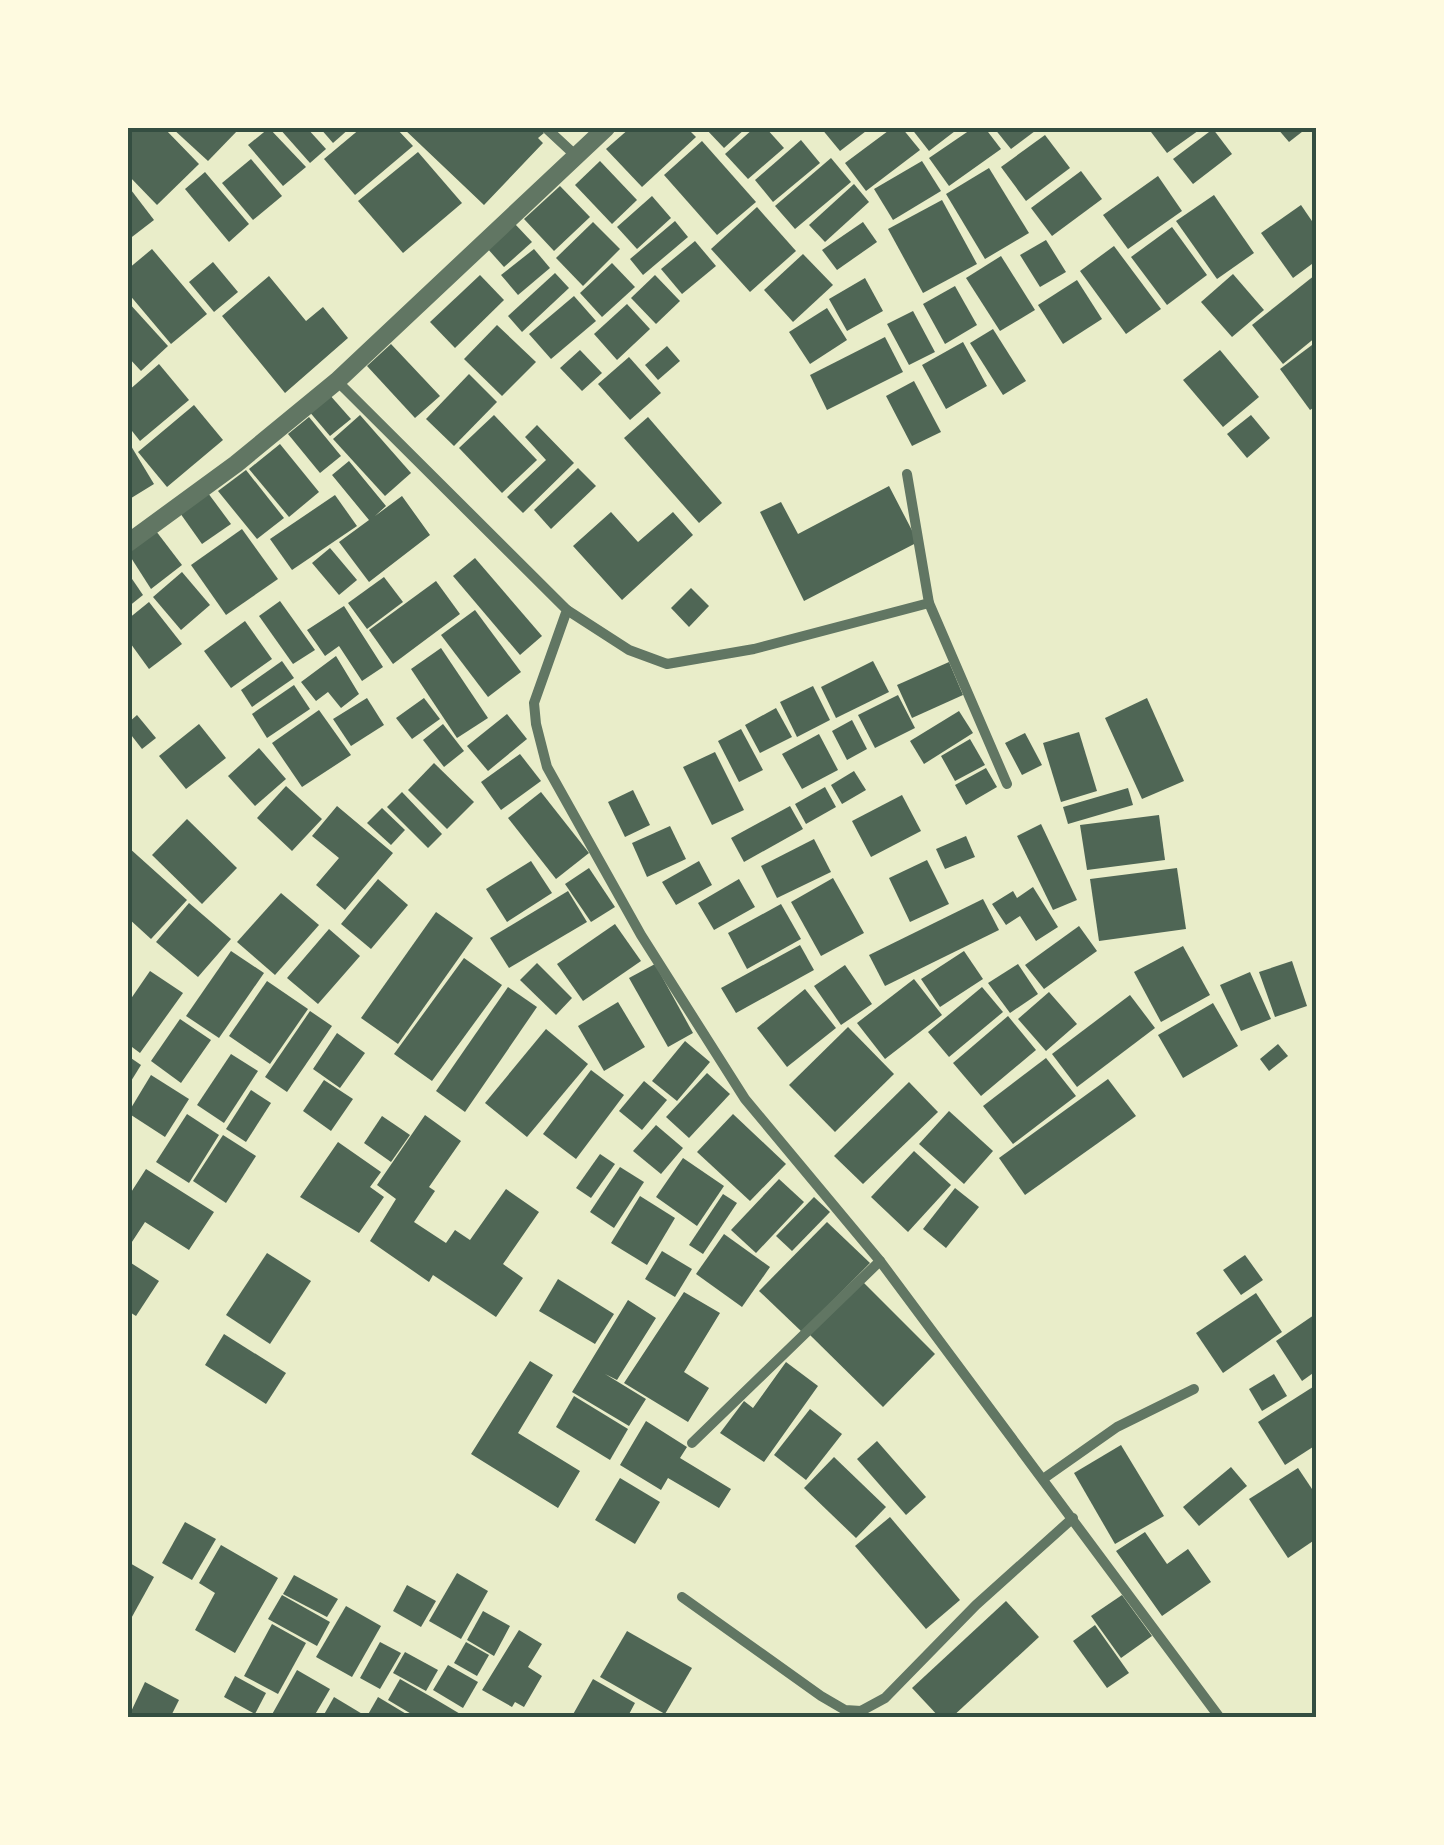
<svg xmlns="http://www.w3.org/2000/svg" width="1444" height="1845" font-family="Ubuntu,sans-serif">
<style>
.building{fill:#4f6655}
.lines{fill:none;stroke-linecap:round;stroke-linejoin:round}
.minor{stroke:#617663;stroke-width:10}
.tertiary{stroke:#617663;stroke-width:18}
.neatline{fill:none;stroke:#344e41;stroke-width:4}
</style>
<rect width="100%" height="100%" fill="#e9edc9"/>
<g class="building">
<polygon points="128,128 164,128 199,164 157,205 128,175"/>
<polygon points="172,128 240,128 208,161"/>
<polygon points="269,128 306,167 283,186 248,145"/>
<polygon points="279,128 307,128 326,149 310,163"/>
<polygon points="320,128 350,128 333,143"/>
<polygon points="361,128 396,128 413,146 355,195 324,159"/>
<polygon points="403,128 538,128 544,133 538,138 543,143 484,205"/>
<polygon points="630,128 687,128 696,137 642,187 606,149"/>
<polygon points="705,128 746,128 724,148"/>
<polygon points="754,128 766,128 784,148 748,179 725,154"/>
<polygon points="821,128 870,128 840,151"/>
<polygon points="892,128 902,128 920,150 866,191 845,163"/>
<polygon points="911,128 959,128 929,151"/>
<polygon points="973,128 985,128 1001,149 949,186 929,158"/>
<polygon points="994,128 1039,128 1011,149"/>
<polygon points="1148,128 1202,128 1167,153"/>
<polygon points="1277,128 1307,128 1289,142"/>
<polygon points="1213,129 1232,154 1193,184 1173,159"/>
<polygon points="1045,135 1070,168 1026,201 1001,167"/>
<polygon points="801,140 820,163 773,202 755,180"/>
<polygon points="702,141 756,202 717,235 664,175"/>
<polygon points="418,152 462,203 403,253 358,201"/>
<polygon points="831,158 851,182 795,229 775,206"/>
<polygon points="251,159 282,196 253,220 222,183"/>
<polygon points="600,161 637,200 612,224 575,185"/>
<polygon points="922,161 941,191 893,220 874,189"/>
<polygon points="989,168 1029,233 985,259 946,194"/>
<polygon points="1081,171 1102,199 1052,236 1031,208"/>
<polygon points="205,172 249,224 229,242 185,189"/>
<polygon points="1158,176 1182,211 1128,249 1103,215"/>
<polygon points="854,184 869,202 825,242 809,225"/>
<polygon points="128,186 154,220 128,240"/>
<polygon points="560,186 590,217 554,251 524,219"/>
<polygon points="1214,195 1254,253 1217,279 1176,221"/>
<polygon points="652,196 671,218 637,249 617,227"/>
<polygon points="942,200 977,264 923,293 888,229"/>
<polygon points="1301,205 1316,227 1316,261 1293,278 1261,233"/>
<polygon points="757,207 796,251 750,292 711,249"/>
<polygon points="675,221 688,237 643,275 630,259"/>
<polygon points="593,222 620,249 583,286 556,258"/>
<polygon points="863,222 877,242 837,270 822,250"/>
<polygon points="515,224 532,242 504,267 487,248"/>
<polygon points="1172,227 1207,275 1167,305 1131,257"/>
<polygon points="1046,240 1066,272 1040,287 1020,255"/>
<polygon points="695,241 716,266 682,294 661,269"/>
<polygon points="1114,246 1161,309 1126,334 1080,271"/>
<polygon points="152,249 207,314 171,344 128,293 128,269"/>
<polygon points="534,249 550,268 518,295 501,275"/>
<polygon points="803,254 833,285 793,322 764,290"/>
<polygon points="1001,256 1035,310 1000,331 966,278"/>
<polygon points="213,262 238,292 214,312 189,282"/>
<polygon points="612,263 635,287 602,317 580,293"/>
<polygon points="555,273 569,288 522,332 508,316"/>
<polygon points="1233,274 1264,310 1232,337 1201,302"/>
<polygon points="480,275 504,300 455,348 430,322"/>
<polygon points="655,275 680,301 656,324 631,298"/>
<polygon points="1315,275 1316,337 1283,364 1252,325"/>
<polygon points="269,276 306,321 323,307 348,338 285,393 222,316"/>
<polygon points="865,278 883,311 847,331 829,299"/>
<polygon points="1077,280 1102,319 1063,344 1038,305"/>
<polygon points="955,286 977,325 945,344 923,304"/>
<polygon points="574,296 596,321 551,359 529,334"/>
<polygon points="128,302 168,346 141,371 128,357"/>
<polygon points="627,304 650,329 617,360 594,334"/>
<polygon points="827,308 847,340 810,364 789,332"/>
<polygon points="913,311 935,352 909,365 887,324"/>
<polygon points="497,325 536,362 502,396 464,359"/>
<polygon points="993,329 1026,381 1003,395 970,343"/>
<polygon points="885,337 903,372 827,410 810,375"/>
<polygon points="963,342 987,386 946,409 922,365"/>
<polygon points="1316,342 1316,406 1310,410 1280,369"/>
<polygon points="391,344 440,396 415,418 367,366"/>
<polygon points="667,346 680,361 658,380 645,365"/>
<polygon points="580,350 602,373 582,391 560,368"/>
<polygon points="1220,350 1259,397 1223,427 1183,380"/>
<polygon points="629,357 661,393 630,420 598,384"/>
<polygon points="159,364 189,400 140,441 128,426 128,391"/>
<polygon points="469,374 497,402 454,446 426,419"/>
<polygon points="914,381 941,432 912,446 886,396"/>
<polygon points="328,393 351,419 330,436 308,410"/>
<polygon points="194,405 223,440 167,487 138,452"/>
<polygon points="360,415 411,473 385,496 333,439"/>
<polygon points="494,415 537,460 502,493 459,448"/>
<polygon points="1251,415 1270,438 1247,458 1227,434"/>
<polygon points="309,417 341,456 320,473 288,434"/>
<polygon points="648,417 722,503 699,523 624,438"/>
<polygon points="537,425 574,463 523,513 507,497 546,460 525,437"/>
<polygon points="128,441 154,484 128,500"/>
<polygon points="280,444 319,492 289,517 249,469"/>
<polygon points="349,461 386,506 375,516 402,496 430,535 369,582 339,542 369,520 332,475"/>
<polygon points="578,468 596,486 551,529 534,510"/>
<polygon points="246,470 284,518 257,539 218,491"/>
<polygon points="889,486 918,542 804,601 760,512 781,502 798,534"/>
<polygon points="208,493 231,524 202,544 180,513"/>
<polygon points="335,495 357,526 292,570 270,539"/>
<polygon points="611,512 638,542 673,512 693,535 622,600 573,546"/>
<polygon points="242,529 278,579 226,615 191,565"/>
<polygon points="156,531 182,565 151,589 128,553"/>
<polygon points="330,548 357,580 339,595 312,563"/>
<polygon points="475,558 542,636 520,655 453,576"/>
<polygon points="182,572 210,605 181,630 153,597"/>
<polygon points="128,573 143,595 128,607"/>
<polygon points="384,577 403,602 367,629 348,603"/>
<polygon points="436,581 460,614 393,664 369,630"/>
<polygon points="691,588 709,606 689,627 671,608"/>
<polygon points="280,601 315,650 293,664 259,616"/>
<polygon points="149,602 182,644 149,669 128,640 128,619"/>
<polygon points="344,606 383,667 362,681 339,646 325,656 307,630"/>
<polygon points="475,610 521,672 488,697 441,635"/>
<polygon points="245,621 272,659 231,688 204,651"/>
<polygon points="441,648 488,718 457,738 411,669"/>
<polygon points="336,656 359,694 341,708 328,692 316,701 301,682"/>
<polygon points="282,661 294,678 252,707 241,690"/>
<polygon points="873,661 889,692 836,718 821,687"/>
<polygon points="949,662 963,695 912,718 897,685"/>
<polygon points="294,685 310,709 267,738 252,714"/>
<polygon points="813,686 830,720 797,737 780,702"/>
<polygon points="898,695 915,728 875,748 858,715"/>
<polygon points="367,698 384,725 351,746 333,719"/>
<polygon points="424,698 440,719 412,739 396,718"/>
<polygon points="1147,698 1184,781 1142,799 1105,718"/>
<polygon points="776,708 792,737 760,753 745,725"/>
<polygon points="319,710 351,755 302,787 272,743"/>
<polygon points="959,711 973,733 924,764 910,741"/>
<polygon points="507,714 527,739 488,771 467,746"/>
<polygon points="137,715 156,738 142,749 128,731 128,723"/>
<polygon points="852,720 867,749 847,760 832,731"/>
<polygon points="199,724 226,758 186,789 159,756"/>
<polygon points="443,724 464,751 444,767 423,740"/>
<polygon points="741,729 763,770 739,782 718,741"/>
<polygon points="1079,732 1097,791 1061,802 1043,743"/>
<polygon points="1025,733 1042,765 1022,775 1005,743"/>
<polygon points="819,734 838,770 802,789 782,754"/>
<polygon points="970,739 985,765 955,781 941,756"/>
<polygon points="259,748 286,779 255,806 228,776"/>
<polygon points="715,752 744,810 712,825 683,767"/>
<polygon points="520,754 541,781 501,810 481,782"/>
<polygon points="434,763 474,802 447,829 408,790"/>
<polygon points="986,768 997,787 966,805 955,785"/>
<polygon points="854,771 866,790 842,804 831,785"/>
<polygon points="286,786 322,819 292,851 257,818"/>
<polygon points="825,787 836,807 806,824 795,804"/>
<polygon points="1128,788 1133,805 1068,824 1063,807"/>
<polygon points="633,790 650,825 625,837 608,802"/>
<polygon points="402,792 442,834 428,848 387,807"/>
<polygon points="541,792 589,853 556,879 508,818"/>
<polygon points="902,795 921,831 871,857 852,821"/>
<polygon points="337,806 393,853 345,910 316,885 339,858 312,836"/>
<polygon points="790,806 803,829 744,862 731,838"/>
<polygon points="382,808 405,830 391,845 367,823"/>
<polygon points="1159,815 1165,860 1087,870 1080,825"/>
<polygon points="187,819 237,868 202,904 152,855"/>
<polygon points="1041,824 1077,900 1053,910 1017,836"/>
<polygon points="670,826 686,859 647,877 632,843"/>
<polygon points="966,836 975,857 945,869 936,849"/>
<polygon points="814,839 831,872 777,898 761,866"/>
<polygon points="128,847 187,900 151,939 128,918"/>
<polygon points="927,860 949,904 910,922 889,878"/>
<polygon points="531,861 552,893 507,922 486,889"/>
<polygon points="699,861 712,885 676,905 662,882"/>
<polygon points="589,868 615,907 591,922 565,884"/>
<polygon points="1177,868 1186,929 1099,941 1090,879"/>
<polygon points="833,878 864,933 821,956 791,902"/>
<polygon points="378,879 408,905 371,949 341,924"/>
<polygon points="739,879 755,907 714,930 698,903"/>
<polygon points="1033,887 1058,927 1036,941 1020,916 1006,925 992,904 1013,891 1017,898"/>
<polygon points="568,891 587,922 509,968 490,938"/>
<polygon points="281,893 319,925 275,975 237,942"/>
<polygon points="983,899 999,930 885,986 869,955"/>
<polygon points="189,903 231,939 198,977 156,942"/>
<polygon points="781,904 801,939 747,969 728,933"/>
<polygon points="436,912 473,938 398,1044 361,1018"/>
<polygon points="615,924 641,961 583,1001 557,964"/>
<polygon points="1079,926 1097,951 1044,989 1025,965"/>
<polygon points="329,929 360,956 318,1004 287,978"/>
<polygon points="800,945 814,970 736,1013 721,988"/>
<polygon points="1183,946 1210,995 1161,1022 1134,972"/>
<polygon points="231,951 264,973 219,1038 186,1016"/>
<polygon points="964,951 983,979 940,1007 921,979"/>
<polygon points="464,958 502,985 432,1081 394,1054"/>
<polygon points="1292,961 1307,1006 1275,1017 1259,972"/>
<polygon points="537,963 572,998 556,1015 520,980"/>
<polygon points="655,964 693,1033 668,1047 629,978"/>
<polygon points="1018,964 1038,994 1010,1013 988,983"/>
<polygon points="845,965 872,1004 841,1025 814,986"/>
<polygon points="150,971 183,993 140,1053 128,1044 128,1003"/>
<polygon points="1250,972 1271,1019 1241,1031 1220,985"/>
<polygon points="914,979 942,1015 885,1059 857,1023"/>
<polygon points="267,981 308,1009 270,1064 229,1036"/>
<polygon points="508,987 537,1007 465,1112 436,1091"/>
<polygon points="982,987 1003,1012 949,1057 928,1032"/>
<polygon points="805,989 836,1028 787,1067 757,1028"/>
<polygon points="1049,992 1077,1024 1046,1051 1018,1019"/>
<polygon points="1130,995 1155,1028 1077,1087 1052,1054"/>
<polygon points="618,1002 645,1047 604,1071 578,1026"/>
<polygon points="1213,1003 1238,1046 1183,1078 1158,1035"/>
<polygon points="310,1011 332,1026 287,1092 265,1077"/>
<polygon points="1008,1016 1036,1050 981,1096 953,1063"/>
<polygon points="180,1019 211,1040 181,1083 151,1061"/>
<polygon points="848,1027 894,1074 835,1132 789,1085"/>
<polygon points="546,1029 588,1064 527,1137 485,1103"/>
<polygon points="337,1033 365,1053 340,1088 313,1069"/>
<polygon points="685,1041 710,1062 677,1101 652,1081"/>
<polygon points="1278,1044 1288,1056 1269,1071 1260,1059"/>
<polygon points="231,1054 258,1071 224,1123 197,1105"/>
<polygon points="128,1056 141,1065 128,1086"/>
<polygon points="1046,1058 1076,1096 1013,1144 983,1106"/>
<polygon points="591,1070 624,1095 576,1159 543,1134"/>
<polygon points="707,1073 730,1094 689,1138 666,1117"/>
<polygon points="151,1075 189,1099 165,1137 128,1113"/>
<polygon points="1108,1079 1136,1116 1025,1195 999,1158"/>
<polygon points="324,1080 353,1099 331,1131 303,1111"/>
<polygon points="644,1081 667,1100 642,1130 619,1111"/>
<polygon points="909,1082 938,1112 863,1184 834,1156"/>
<polygon points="251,1090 271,1103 246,1142 226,1129"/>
<polygon points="949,1111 993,1151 964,1184 919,1144"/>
<polygon points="187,1114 219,1135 189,1183 156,1162"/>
<polygon points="733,1114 786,1164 750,1201 697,1152"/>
<polygon points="425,1115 461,1141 429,1187 435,1191 414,1222 446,1243 455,1230 470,1240 506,1189 539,1212 503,1264 523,1278 496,1317 433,1275 429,1282 370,1241 396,1199 377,1185"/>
<polygon points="382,1116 410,1135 391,1162 364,1143"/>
<polygon points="656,1125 683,1148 661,1174 633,1151"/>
<polygon points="223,1135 256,1156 226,1203 193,1181"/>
<polygon points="338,1142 381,1172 370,1187 384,1197 359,1233 300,1197"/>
<polygon points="914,1151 951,1185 908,1232 871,1197"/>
<polygon points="600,1154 615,1164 591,1198 576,1188"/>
<polygon points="683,1158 724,1186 697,1226 656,1197"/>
<polygon points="620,1167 644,1182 614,1228 590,1212"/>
<polygon points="146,1169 214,1212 189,1250 145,1222 128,1248 128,1197"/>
<polygon points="779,1179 804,1202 756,1253 731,1230"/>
<polygon points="955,1188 979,1207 946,1248 923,1229"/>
<polygon points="723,1194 737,1203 703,1254 689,1245"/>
<polygon points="640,1196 675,1218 647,1265 611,1243"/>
<polygon points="814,1197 830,1212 792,1251 776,1236"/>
<polygon points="827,1222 870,1263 802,1332 759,1291"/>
<polygon points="724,1234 770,1267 742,1307 696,1274"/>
<polygon points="662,1251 692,1269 675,1297 645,1279"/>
<polygon points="267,1253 311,1281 270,1344 226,1315"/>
<polygon points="1245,1255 1263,1280 1241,1295 1223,1270"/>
<polygon points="128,1261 159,1281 136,1316 128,1311"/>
<polygon points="558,1279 614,1314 595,1344 539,1311"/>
<polygon points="863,1282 935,1354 883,1407 810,1335"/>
<polygon points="684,1292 720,1313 684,1372 709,1388 688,1422 624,1383"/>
<polygon points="1256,1293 1282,1332 1223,1373 1196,1333"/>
<polygon points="628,1300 656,1318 617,1380 605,1374 646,1399 629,1426 572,1392"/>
<polygon points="1314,1315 1316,1371 1302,1381 1276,1341"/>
<polygon points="224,1334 286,1373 266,1404 205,1365"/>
<polygon points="530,1361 553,1375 518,1433 580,1471 558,1508 471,1454"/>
<polygon points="786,1362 818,1386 764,1462 720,1433 744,1401 753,1408"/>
<polygon points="1274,1374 1287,1396 1262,1411 1249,1389"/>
<polygon points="1316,1385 1316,1445 1285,1465 1258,1422"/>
<polygon points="574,1396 628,1429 610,1460 556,1427"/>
<polygon points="810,1409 842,1434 806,1480 774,1455"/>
<polygon points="646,1421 687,1447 680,1458 731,1489 719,1508 668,1478 661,1490 620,1465"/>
<polygon points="877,1441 926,1497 906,1515 857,1459"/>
<polygon points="1121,1445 1164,1516 1115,1544 1074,1473"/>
<polygon points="834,1457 886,1507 856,1538 804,1488"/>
<polygon points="1231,1467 1247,1486 1199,1526 1183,1507"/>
<polygon points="1298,1468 1316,1495 1316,1539 1288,1558 1249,1499"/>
<polygon points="620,1478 660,1502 635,1544 595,1520"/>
<polygon points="890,1517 960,1600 926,1629 855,1546"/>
<polygon points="185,1522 216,1539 192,1580 162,1563"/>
<polygon points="1145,1532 1167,1564 1188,1549 1211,1582 1162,1616 1116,1551"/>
<polygon points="221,1545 278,1578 235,1653 195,1630 215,1593 199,1583"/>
<polygon points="128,1562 154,1577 128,1624"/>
<polygon points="457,1573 488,1591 461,1639 429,1621"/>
<polygon points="294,1575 338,1599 327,1617 283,1594"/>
<polygon points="407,1585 436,1601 421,1627 393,1611"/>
<polygon points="282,1595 330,1622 317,1646 268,1619"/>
<polygon points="1122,1595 1152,1636 1121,1658 1091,1616"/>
<polygon points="1006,1601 1039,1637 951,1718 940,1718 912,1688"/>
<polygon points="346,1606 381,1626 352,1677 316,1657"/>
<polygon points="483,1611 510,1626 494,1656 467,1640"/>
<polygon points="272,1624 306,1643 278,1694 244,1676"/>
<polygon points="1095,1625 1129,1673 1107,1688 1073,1641"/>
<polygon points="519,1630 542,1644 528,1667 542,1676 524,1707 515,1702 512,1707 482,1690"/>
<polygon points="627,1631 692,1668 665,1714 600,1677"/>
<polygon points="380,1642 401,1653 380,1689 360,1678"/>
<polygon points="466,1642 489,1655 477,1676 454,1663"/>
<polygon points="405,1652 438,1670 426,1691 393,1673"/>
<polygon points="448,1665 478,1682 463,1708 433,1690"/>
<polygon points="297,1670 330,1689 313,1718 270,1718"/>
<polygon points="235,1676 266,1693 255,1714 224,1697"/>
<polygon points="400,1679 435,1699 467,1718 418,1718 388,1700"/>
<polygon points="593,1679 635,1703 627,1718 571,1718"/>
<polygon points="145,1682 179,1700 170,1718 128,1718"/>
<polygon points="334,1697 364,1715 363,1718 322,1718"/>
<polygon points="378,1697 413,1718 366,1718"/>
</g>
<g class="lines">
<g class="minor">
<polyline points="546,128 574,154"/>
<polyline points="337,381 567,610 534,703 536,724 547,767 641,935 745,1099 880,1261 1220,1718"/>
<polyline points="929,603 1007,784"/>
<polyline points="567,610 629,650 667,664 754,649 929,603 907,474"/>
<polyline points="692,1443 880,1261"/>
<polyline points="1043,1479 1117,1427 1194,1389"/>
<polyline points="682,1597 821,1696 845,1710 861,1711 885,1698 976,1605 1073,1518"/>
</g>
<polyline class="tertiary" points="128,543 236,464 337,381 606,128"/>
</g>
<rect width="1444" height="1845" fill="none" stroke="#fefae0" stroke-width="260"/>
<rect x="130" y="130" width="1184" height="1585" class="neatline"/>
</svg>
